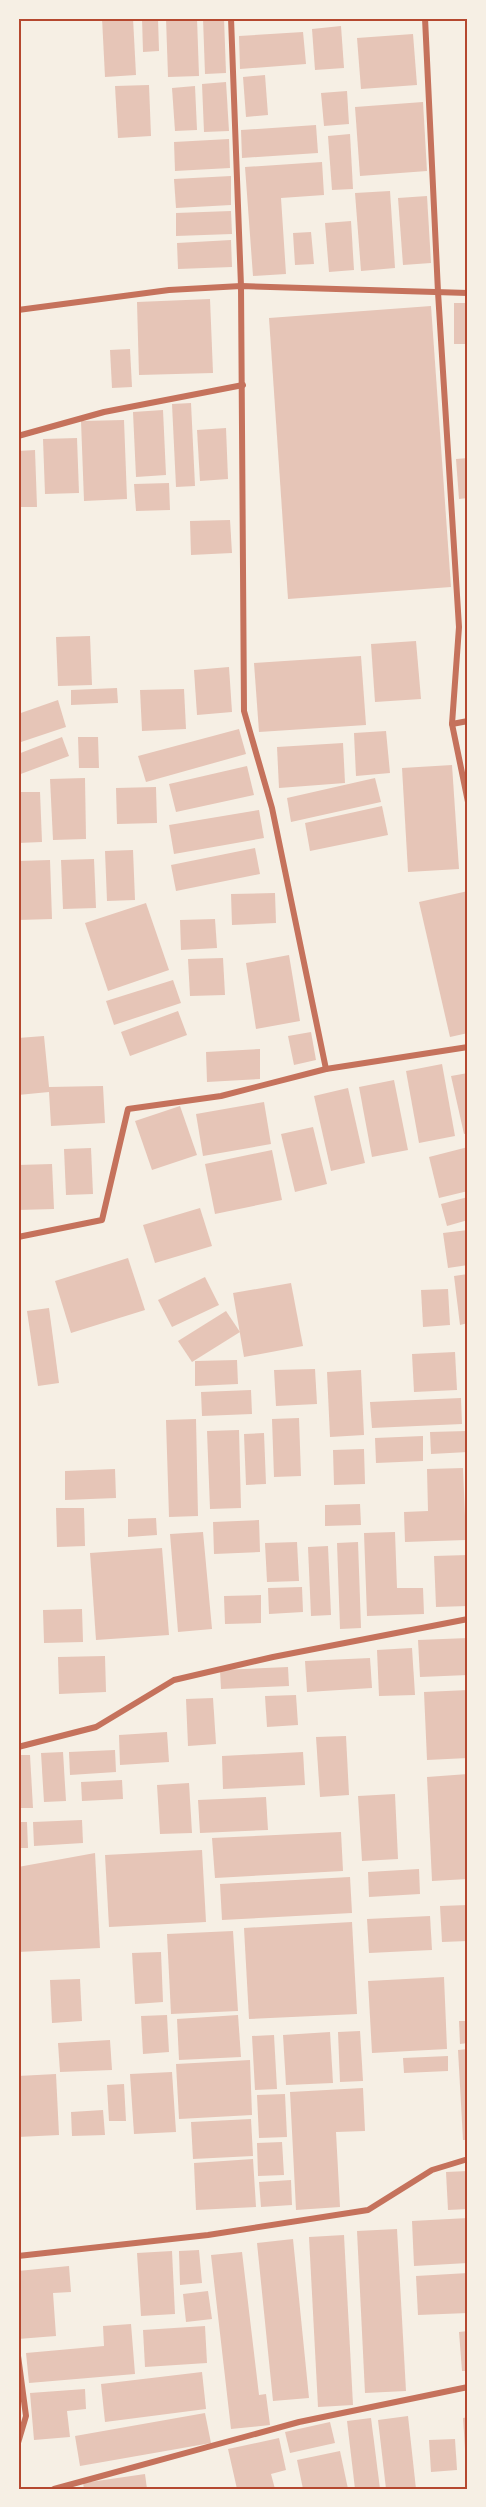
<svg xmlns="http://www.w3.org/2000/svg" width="486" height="2507" font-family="Figtree,sans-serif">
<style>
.building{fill:#e6c5b7}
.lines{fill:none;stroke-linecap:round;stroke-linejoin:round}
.minor{stroke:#c5725c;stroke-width:6}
.neatline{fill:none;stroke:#b5482f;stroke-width:2}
</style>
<rect width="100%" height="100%" fill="#f6efe4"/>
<g class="building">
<polygon points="102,18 133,18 136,75 105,77"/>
<polygon points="142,18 158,18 159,51 143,52"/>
<polygon points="166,18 197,18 199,76 168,77"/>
<polygon points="203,18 224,18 226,73 205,74"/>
<polygon points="341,26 344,68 315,70 312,29"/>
<polygon points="303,32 306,64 240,69 239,36"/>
<polygon points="413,34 417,85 361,89 357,38"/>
<polygon points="265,75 268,115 246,117 243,77"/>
<polygon points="226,82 229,131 204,132 202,84"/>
<polygon points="149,85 151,136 118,138 115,86"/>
<polygon points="195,86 197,130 175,131 172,88"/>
<polygon points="347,91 349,124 324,126 321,93"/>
<polygon points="423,102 427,171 360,176 355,107"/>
<polygon points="316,125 318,153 242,158 241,130"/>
<polygon points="350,134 353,189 332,190 328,136"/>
<polygon points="229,139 230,168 175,171 174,142"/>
<polygon points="322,162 324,195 281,198 286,274 253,276 245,167"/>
<polygon points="231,176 231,205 176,208 174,179"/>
<polygon points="390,191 395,268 361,271 355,193"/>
<polygon points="427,196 431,263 403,265 398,198"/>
<polygon points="231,211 232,234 176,236 176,213"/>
<polygon points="351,221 354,270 329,272 325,223"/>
<polygon points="311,232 314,264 295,265 293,233"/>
<polygon points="231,240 232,267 178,269 177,243"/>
<polygon points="210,299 213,373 139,375 137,302"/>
<rect x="454" y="303" width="14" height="41"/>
<polygon points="431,306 451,587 288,599 269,318"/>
<polygon points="130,349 132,387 112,388 110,350"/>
<polygon points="191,403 195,486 176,487 172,404"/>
<polygon points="163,410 166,475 136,477 133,412"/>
<polygon points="124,420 127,499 84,501 81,421"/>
<polygon points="226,428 228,479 200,481 197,430"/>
<polygon points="77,438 79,493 45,494 43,439"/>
<polygon points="35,450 37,507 18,507 18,451"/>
<polygon points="468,458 468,498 459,499 456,459"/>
<polygon points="169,483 170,510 136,511 134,484"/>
<polygon points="230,520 232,553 191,555 190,521"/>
<polygon points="90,636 92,685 58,686 56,637"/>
<polygon points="416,641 421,699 375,702 371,644"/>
<polygon points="361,656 366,725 259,732 254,663"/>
<polygon points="229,667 232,712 197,715 194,670"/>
<polygon points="117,688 118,703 71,705 71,690"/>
<polygon points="184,689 186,729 142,731 140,690"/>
<polygon points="58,700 66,727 18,743 18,714"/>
<polygon points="239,729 246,754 146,782 138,756"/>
<polygon points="386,731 390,773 356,776 354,733"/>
<polygon points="62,737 69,756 18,775 18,754"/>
<polygon points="78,737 98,737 99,768 79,768"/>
<polygon points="343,743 345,783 279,788 277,747"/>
<polygon points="452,765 459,869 408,872 402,768"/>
<polygon points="247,766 254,795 176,812 169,784"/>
<polygon points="85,778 86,839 53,840 50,779"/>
<polygon points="375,778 381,802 291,822 287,798"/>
<polygon points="156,787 157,823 117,824 116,788"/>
<polygon points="18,792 40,792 42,842 18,843"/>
<polygon points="382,806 388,835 310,851 305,823"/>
<polygon points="259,810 264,838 174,854 169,825"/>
<polygon points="255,848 260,874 176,891 171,865"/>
<polygon points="133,850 135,900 107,901 105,851"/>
<polygon points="94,859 96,908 63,909 61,860"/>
<polygon points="50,860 52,919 18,920 18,861"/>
<polygon points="468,891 468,1033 450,1037 419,902"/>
<polygon points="275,893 276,923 232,925 231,894"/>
<polygon points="146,903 169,970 108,991 85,923"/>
<polygon points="215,919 217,948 181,950 180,920"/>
<polygon points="289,955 300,1021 256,1029 246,963"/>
<polygon points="223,958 225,995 190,996 188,959"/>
<polygon points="173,980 181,1003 114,1025 106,1001"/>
<polygon points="178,1011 187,1035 130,1056 121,1032"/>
<polygon points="311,1032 316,1060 294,1065 288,1036"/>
<polygon points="44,1036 49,1087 103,1086 105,1123 51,1126 49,1092 18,1095 18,1038"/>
<polygon points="260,1049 260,1079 207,1082 206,1052"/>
<polygon points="442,1064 455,1136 419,1143 406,1071"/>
<polygon points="468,1073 468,1133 464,1134 451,1076"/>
<polygon points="394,1080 408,1150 372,1157 359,1087"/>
<polygon points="348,1088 365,1163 331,1171 314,1096"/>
<polygon points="264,1102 271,1144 203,1156 196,1114"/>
<polygon points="180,1106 197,1155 152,1170 135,1121"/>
<polygon points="313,1127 327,1184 295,1192 281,1134"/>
<polygon points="468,1147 468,1191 439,1198 429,1157"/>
<polygon points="91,1148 93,1194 66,1195 64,1149"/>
<polygon points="272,1150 282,1200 215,1214 205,1164"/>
<polygon points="52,1164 54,1209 18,1210 18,1165"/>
<polygon points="468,1197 468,1220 447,1226 441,1204"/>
<polygon points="200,1208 212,1246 155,1263 143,1225"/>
<polygon points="468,1230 468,1265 448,1268 443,1233"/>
<polygon points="128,1258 145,1310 71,1333 55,1281"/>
<polygon points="468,1274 468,1323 460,1325 454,1276"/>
<polygon points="205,1277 219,1305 172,1327 158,1300"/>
<polygon points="291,1283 303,1346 244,1357 233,1293"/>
<polygon points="448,1289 450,1325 423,1327 421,1290"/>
<polygon points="49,1308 59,1383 38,1386 27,1311"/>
<polygon points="226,1311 240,1332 192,1362 178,1341"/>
<polygon points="455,1352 457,1390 414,1392 412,1354"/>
<polygon points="237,1360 238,1384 195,1386 195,1361"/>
<polygon points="315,1369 317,1404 276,1406 274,1370"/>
<polygon points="361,1370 364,1435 330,1437 327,1372"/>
<polygon points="251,1390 252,1414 202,1416 201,1392"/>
<polygon points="461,1398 462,1424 372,1428 370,1402"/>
<polygon points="299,1418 301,1476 274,1477 272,1419"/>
<polygon points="196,1419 198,1516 169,1517 166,1420"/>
<polygon points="239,1430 241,1508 210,1509 207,1431"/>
<polygon points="467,1431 468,1452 431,1454 430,1432"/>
<polygon points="264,1433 266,1484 246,1485 244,1434"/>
<polygon points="423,1436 423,1461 376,1463 375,1438"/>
<polygon points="364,1449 365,1484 334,1485 333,1450"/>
<polygon points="463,1468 466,1540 405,1542 404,1512 428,1511 427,1469"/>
<polygon points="115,1469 116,1498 65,1500 65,1471"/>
<polygon points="360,1504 361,1525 325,1526 325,1505"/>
<polygon points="56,1508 84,1508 85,1546 57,1547"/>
<polygon points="156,1518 157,1535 128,1537 128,1519"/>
<polygon points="259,1520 260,1552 214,1554 213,1522"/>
<polygon points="203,1532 212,1629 178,1632 170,1534"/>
<polygon points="395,1532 397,1588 423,1588 424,1614 367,1616 364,1533"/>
<polygon points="297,1542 299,1581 267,1582 265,1543"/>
<polygon points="358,1542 361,1628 340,1629 337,1543"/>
<polygon points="328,1546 331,1615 311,1616 308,1547"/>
<polygon points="162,1548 169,1635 96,1640 90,1553"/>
<polygon points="468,1555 468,1606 436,1607 434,1556"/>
<polygon points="302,1587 303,1612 269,1614 268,1588"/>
<polygon points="261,1595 261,1623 225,1624 224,1596"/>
<polygon points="82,1609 83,1642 44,1643 43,1610"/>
<polygon points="468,1638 468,1675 420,1677 418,1640"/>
<polygon points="412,1648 415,1695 379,1696 377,1650"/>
<polygon points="105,1656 106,1692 59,1694 58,1657"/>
<polygon points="370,1658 372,1688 307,1692 305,1661"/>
<polygon points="288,1667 289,1686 221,1689 220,1670"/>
<polygon points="468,1690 468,1758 427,1760 424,1692"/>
<polygon points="296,1695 298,1725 267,1727 265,1696"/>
<polygon points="213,1698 216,1744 188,1746 186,1699"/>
<polygon points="167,1732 169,1762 120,1765 119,1735"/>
<polygon points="346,1736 349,1795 320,1797 316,1737"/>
<polygon points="115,1750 116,1772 70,1775 69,1752"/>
<polygon points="63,1752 66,1801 44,1802 41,1753"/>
<polygon points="303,1752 305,1785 223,1789 222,1756"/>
<polygon points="18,1755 30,1755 33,1808 18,1808"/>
<polygon points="468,1774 468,1879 432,1881 427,1777"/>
<polygon points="122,1780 123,1799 82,1801 81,1782"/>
<polygon points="189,1783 192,1833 160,1834 157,1785"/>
<polygon points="395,1794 398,1859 362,1861 358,1796"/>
<polygon points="266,1797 268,1830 200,1833 198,1800"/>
<polygon points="82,1820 83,1843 34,1846 33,1822"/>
<polygon points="18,1822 27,1822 28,1848 18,1848"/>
<polygon points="341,1832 343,1871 215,1878 212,1838"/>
<polygon points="202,1850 206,1922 109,1927 105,1855"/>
<polygon points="95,1853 100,1948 18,1952 18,1867"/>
<polygon points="419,1869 420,1894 369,1897 368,1872"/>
<polygon points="350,1877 352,1913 222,1920 220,1884"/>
<polygon points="468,1905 468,1941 442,1942 440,1906"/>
<polygon points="430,1916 432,1950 369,1953 367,1919"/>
<polygon points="352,1922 357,2014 249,2019 244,1928"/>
<polygon points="233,1931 238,2011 171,2014 167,1934"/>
<polygon points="161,1952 163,2002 135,2004 132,1953"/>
<polygon points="444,1977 447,2049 372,2053 368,1981"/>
<polygon points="80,1979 82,2021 52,2023 50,1980"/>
<polygon points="167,2015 169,2052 143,2054 141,2016"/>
<polygon points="238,2015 241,2057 179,2060 177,2019"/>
<polygon points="459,2021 468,2021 468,2043 460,2044"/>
<polygon points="360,2031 363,2081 340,2082 338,2032"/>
<polygon points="330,2032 333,2083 286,2085 283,2035"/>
<polygon points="274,2035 277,2089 255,2090 252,2036"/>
<polygon points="110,2040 112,2070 60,2072 58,2043"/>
<polygon points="468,2049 468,2140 463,2140 458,2050"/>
<polygon points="448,2056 448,2071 404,2073 403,2058"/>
<polygon points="250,2060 252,2115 179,2119 176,2064"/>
<polygon points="172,2072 176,2132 134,2134 130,2074"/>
<polygon points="56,2074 59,2135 18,2137 18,2076"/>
<polygon points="124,2084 126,2121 109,2121 107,2085"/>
<polygon points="363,2088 365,2131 336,2132 340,2207 296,2210 290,2092"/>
<polygon points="285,2094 287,2137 259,2138 257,2095"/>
<polygon points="103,2110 105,2135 72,2136 71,2112"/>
<polygon points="251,2119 253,2156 193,2159 191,2122"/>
<polygon points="282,2142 284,2175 258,2176 257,2143"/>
<polygon points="253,2159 256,2207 196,2210 194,2163"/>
<polygon points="468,2171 468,2209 448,2210 446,2172"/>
<polygon points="291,2180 292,2205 261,2207 259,2182"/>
<polygon points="468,2218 468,2263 414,2266 412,2221"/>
<polygon points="397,2229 406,2391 365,2393 357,2231"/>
<polygon points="344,2235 353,2405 318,2407 309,2237"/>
<polygon points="293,2239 309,2398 273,2401 257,2243"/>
<polygon points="199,2250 202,2283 180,2285 179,2251"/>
<polygon points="172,2251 175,2314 141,2316 137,2253"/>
<polygon points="242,2252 259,2395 266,2394 270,2425 231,2429 211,2255"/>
<polygon points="69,2266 71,2292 53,2293 56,2336 18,2339 18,2271"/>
<polygon points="468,2273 468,2313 418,2315 416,2276"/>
<polygon points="208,2291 212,2319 186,2322 183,2294"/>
<polygon points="131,2324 135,2374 29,2383 26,2353 104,2346 103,2326"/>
<polygon points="205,2326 207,2363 145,2367 143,2330"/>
<polygon points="468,2331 468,2371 462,2371 459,2332"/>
<polygon points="202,2372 206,2409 105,2422 101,2384"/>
<polygon points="85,2389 86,2409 67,2411 70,2437 34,2440 30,2393"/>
<polygon points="205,2413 211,2443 80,2466 75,2436"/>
<polygon points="408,2416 416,2489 386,2489 378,2420"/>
<polygon points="468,2417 468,2463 466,2464 463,2418"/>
<polygon points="371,2418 380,2489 355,2489 347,2421"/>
<polygon points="330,2422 335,2443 290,2453 285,2432"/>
<polygon points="279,2438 286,2470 271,2474 275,2489 237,2489 228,2449"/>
<polygon points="455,2439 457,2470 431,2472 429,2440"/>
<polygon points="340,2451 348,2489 303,2489 297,2460"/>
<polygon points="145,2474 147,2489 84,2489 83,2483"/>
</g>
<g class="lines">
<g class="minor">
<polyline points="231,18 241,286 244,711 272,808 326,1069"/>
<polyline points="425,18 438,292 459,627 452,724 468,802"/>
<polyline points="18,310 169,290 241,286 468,293"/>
<polyline points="18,436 104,412 243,385"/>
<polyline points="452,724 468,721"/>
<polyline points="18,1237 102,1220 128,1109 221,1096 326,1069 468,1047"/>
<polyline points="18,1747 96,1727 174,1680 273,1657 468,1619"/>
<polyline points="18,2256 208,2235 368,2210 432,2170 468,2159"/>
<polyline points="18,2356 26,2416 18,2443"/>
<polyline points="54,2489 299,2422 468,2387"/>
</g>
</g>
<rect width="486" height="2507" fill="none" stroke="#f6efe4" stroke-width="39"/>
<rect x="20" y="20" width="446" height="2468" class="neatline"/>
</svg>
